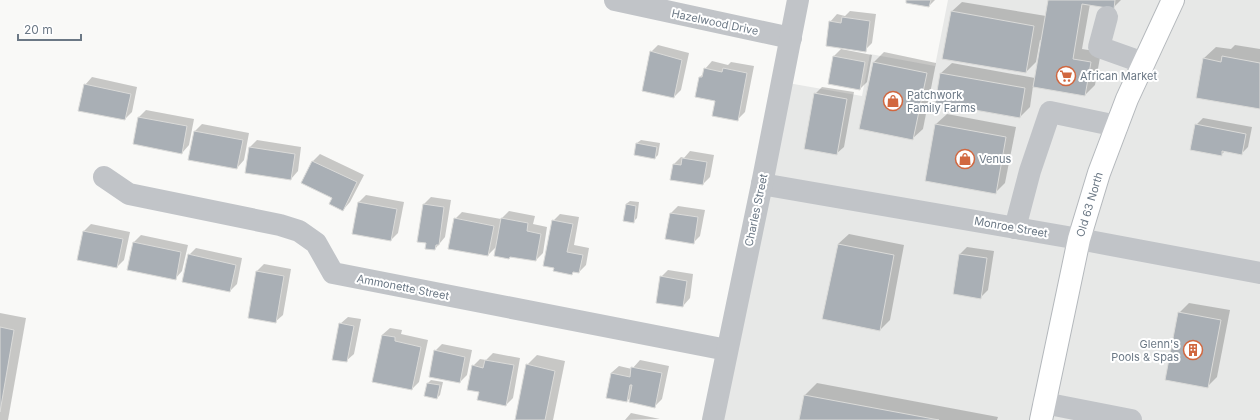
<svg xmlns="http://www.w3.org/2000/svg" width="1260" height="420" font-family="Inter,sans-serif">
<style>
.built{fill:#e7e8e7}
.shadow{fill:#0003}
.building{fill:#a9afb5;stroke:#dbdbd9}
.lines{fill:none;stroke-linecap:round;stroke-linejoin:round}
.major-casing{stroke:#b4b8bc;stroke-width:24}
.minor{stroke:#c1c4c8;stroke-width:22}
.major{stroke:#fff;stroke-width:22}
.labels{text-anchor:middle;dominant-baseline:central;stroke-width:4;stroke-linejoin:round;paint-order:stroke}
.street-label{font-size:11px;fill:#6b7885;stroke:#fff}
.poi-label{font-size:11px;fill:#6b7885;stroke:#fff;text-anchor:start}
</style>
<rect width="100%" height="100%" fill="#f9f9f7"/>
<polygon class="built" points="948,0 1260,0 1260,420 718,420 788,83 862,96 870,54 935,66"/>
<g class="shadow">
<polygon points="907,0 935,0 929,6"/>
<polygon points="1049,0 1121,0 1113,8 1090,4 1082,49 1101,52 1095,85 1085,95 1033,86 1030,107 1020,117 941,73 952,63 1035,78 1042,41 1040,40 1036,62 1026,72 951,12 962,2 1046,16"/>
<polygon points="850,11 876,14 872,43 865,50 830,22 837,14 845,16"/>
<polygon points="658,45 689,53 681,90 674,97 651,52"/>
<polygon points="1235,45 1260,49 1260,108 1203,59 1216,47 1231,49"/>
<polygon points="841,49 872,55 867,82 860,89 834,56"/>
<polygon points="884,52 936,63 923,129 912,139 861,128 874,62"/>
<polygon points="712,61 728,65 731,62 754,66 745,112 738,119 716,100 700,77 704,73 705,69"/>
<polygon points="92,77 137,87 132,112 125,119 85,85"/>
<polygon points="822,87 854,92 844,147 836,154 815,94"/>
<polygon points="146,110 194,119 189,145 182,153 134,143 139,117"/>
<polygon points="947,114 1016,127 1005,183 995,193 926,180 936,124"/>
<polygon points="1203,118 1252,127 1248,147 1241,154 1225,151 1221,155 1196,125"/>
<polygon points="202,124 249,133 244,160 237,168 195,131"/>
<polygon points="257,140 301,147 298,171 291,179 246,172 250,147"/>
<polygon points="641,140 660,143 658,155 655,158 637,143"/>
<polygon points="690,151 714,155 710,177 703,184 674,164 681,157 684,158"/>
<polygon points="320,154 364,175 350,202 343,210 333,197 303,182 313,161"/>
<polygon points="366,195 404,202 398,233 391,240 358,203"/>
<polygon points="431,197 451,200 445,237 435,249 427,242 424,204"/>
<polygon points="630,201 639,202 637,218 633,222 626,204"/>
<polygon points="678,206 705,210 700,236 693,243 667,238 671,213"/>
<polygon points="509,211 535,216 533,224 547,227 543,253 536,260 497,246 488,255 455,219 462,212 501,219"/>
<polygon points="560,214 579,217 574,245 589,248 586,265 579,272 574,271 572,274 553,221"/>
<polygon points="91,224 130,232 124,260 117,267 78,259 84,231"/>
<polygon points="849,234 904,245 890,320 880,330 838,244"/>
<polygon points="141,235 188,245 182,271 175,279 134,242"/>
<polygon points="967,247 994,251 988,290 981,297 954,293 960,254"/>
<polygon points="196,248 242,258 237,284 230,291 189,255"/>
<polygon points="264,264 291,269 283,315 275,322 249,317 257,271"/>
<polygon points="668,270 693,274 690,298 683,306 661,277"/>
<polygon points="1189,303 1230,310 1217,377 1207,387 1179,313"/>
<polygon points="0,313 26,318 8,420 0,420"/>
<polygon points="348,317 361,319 354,354 346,361 340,324"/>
<polygon points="390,328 402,330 401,334 428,340 419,382 412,389 382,335"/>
<polygon points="442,344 472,350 467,375 460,382 435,351"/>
<polygon points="493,353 520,358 513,398 506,405 480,391 473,366 480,359 486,360"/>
<polygon points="537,355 565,361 553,420 516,420 527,365"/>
<polygon points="640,360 669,366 662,399 655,406 631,397 627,401 611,373 619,366 632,369"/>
<polygon points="431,380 443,382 440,395 437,398 428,383"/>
<polygon points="817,383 998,417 997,420 800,420 805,395"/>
<polygon points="631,413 660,419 625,420"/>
</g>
<g class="building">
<polygon points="906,0 931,0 929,7 906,3"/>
<polygon points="1048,0 1115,0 1114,9 1082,4 1073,59 1091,62 1085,96 1033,87"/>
<polygon points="951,11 1034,26 1026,73 942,59"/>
<polygon points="842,17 870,21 866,52 826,46 829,21 841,23"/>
<polygon points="650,51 682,60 674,98 642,91"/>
<polygon points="833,56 865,62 860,90 828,84"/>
<polygon points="1222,56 1260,63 1260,109 1196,98 1203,58 1221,62"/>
<polygon points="873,62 927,73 913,140 859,129"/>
<polygon points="704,68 722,72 723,68 747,73 738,121 712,116 715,101 695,97 699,77 702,77"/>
<polygon points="940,73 1025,88 1020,118 935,103"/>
<polygon points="84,84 131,94 125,120 78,111"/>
<polygon points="814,93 847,99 837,155 804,149"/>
<polygon points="138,117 187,126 182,154 133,144"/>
<polygon points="935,124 1006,137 996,194 925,181"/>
<polygon points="1195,124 1246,134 1242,155 1222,151 1222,156 1190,150"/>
<polygon points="194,131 243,140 237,169 188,160"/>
<polygon points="636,143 657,147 655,159 634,155"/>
<polygon points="249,147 295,154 291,180 245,173"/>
<polygon points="682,158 707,162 703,185 670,180 673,164 681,165"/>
<polygon points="312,161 357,182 343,211 329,204 332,198 301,183"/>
<polygon points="358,202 397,209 391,241 352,234"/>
<polygon points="423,204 444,207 439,245 436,245 435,250 425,249 426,243 417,242"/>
<polygon points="626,204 636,206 634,223 623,221"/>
<polygon points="670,213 698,217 694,244 665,239"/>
<polygon points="454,218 494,226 488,256 448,249"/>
<polygon points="501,218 528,223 527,231 541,234 536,261 510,257 509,259 494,256"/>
<polygon points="552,220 573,224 567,252 583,255 579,273 573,272 572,275 553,271 554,268 543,266"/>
<polygon points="83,231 123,239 117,268 77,260"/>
<polygon points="133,242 181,252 176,280 127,270"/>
<polygon points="838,244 894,255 880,331 822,319"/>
<polygon points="188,254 236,265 230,292 182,282"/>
<polygon points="959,254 987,258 981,299 953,294"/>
<polygon points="256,271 284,276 276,323 248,318"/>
<polygon points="660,276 687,281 683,307 656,303"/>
<polygon points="1178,312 1221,320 1208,388 1165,380"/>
<polygon points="339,323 354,326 347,362 332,360"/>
<polygon points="0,327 14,330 0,412"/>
<polygon points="382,335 395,337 395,341 421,347 412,390 372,382"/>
<polygon points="434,350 465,357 460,383 429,377"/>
<polygon points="485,360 514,365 506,406 477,400 479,392 467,390 472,365 483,368"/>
<polygon points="526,364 555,371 545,420 515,420"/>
<polygon points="631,367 662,373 655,408 629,402 632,385 630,385 627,402 606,398 611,373 630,377"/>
<polygon points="427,383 440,385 437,399 424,396"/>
<polygon points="804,395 939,420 799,420"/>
</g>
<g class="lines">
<g class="major-casing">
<g id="major">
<path id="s1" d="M1041,420L1079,239L1099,173L1127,99L1173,0"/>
</g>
</g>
<g class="minor">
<polyline points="615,0 791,38"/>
<polyline points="1107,17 1099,47 1144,63"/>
<polyline points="104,177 129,194 280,225 299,231 316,243 333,273 727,350"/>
<polyline points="762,184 1079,239 1260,273"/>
<polyline points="1015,228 1030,171 1050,112 1117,126"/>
<polyline points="1044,403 1131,420"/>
<polyline points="713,420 762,184 798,0"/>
</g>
<use href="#major" class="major"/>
</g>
<defs>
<g id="supermarket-ring" transform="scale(1)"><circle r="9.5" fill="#fff" stroke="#d1673f" stroke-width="1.5"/><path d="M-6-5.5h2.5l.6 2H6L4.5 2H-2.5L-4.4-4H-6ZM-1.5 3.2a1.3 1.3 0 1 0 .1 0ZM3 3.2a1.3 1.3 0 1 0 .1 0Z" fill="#d1673f"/></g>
<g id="shop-ring" transform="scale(1)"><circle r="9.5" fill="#fff" stroke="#d1673f" stroke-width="1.5"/><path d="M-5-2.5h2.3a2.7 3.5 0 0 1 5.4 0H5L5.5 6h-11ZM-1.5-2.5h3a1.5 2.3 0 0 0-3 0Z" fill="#d1673f"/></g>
<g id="building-ring" transform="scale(1)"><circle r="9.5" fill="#fff" stroke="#d1673f" stroke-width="1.5"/><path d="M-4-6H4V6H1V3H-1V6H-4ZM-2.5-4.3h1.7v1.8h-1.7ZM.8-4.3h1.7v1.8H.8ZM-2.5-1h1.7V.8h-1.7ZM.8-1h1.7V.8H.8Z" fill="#d1673f"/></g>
</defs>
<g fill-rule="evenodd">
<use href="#supermarket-ring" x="1066" y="76"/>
<use href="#shop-ring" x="893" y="101"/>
<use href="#shop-ring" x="965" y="159"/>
<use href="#building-ring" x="1193" y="350"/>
</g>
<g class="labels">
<g class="street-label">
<text transform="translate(715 22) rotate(12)">Hazelwood Drive</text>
<text stroke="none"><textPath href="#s1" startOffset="221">Old 63 North</textPath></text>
<text transform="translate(756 210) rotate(-78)">Charles Street</text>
<text transform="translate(1011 227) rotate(10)">Monroe Street</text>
<text transform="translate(403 287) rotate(11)">Ammonette Street</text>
</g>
<g class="poi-label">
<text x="1080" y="76">African Market</text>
<text x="907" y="95">Patchwork<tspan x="907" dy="13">Family Farms</tspan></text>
<text x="979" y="159">Venus</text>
<text x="1179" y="344" text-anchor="end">Glenn's<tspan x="1179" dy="13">Pools &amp; Spas</tspan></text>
</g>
</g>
<path d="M18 34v6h63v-6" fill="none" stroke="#6b7885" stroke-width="2"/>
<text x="24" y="34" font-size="12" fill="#6b7885" stroke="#ffffff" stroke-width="3" paint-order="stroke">20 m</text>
</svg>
